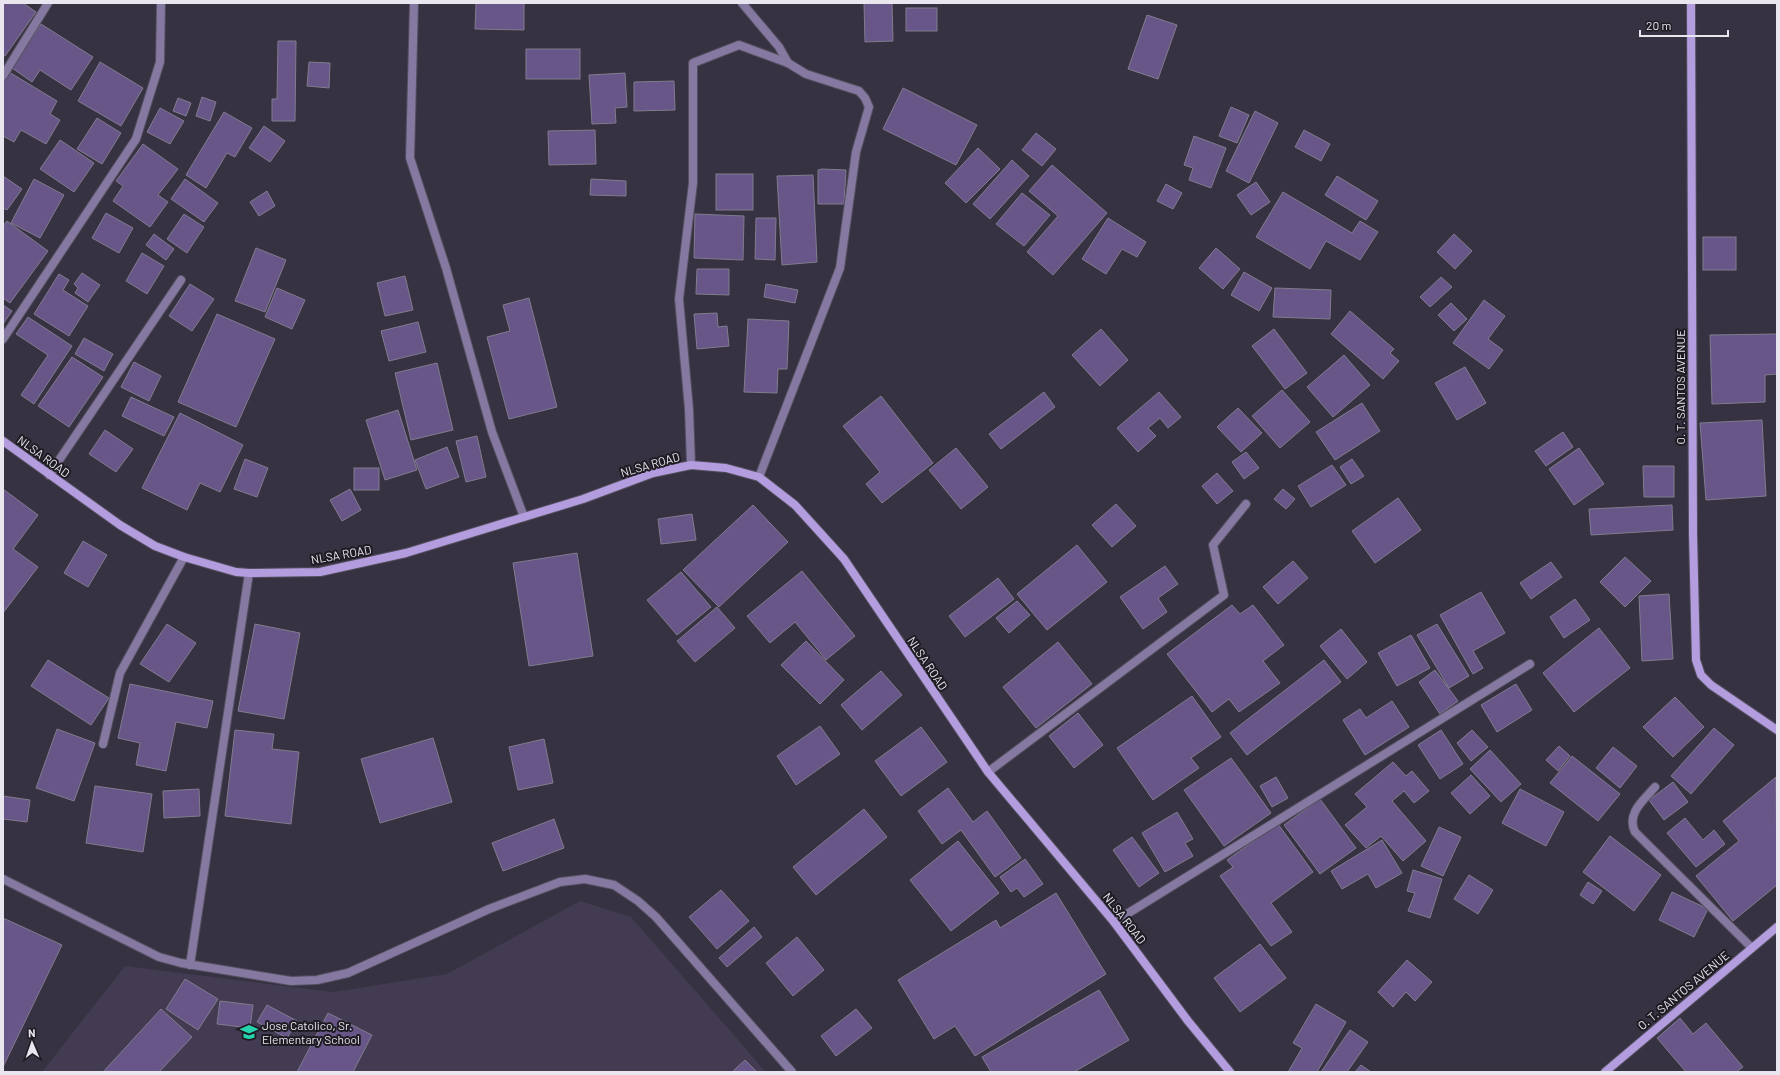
<svg xmlns="http://www.w3.org/2000/svg" width="1780" height="1075" font-family="Barlow,sans-serif">
<style>
.built{fill:#423b51}
.building{fill:#685688;stroke:#817c8e}
.lines{fill:none;stroke-linecap:round;stroke-linejoin:round}
.street-casing{stroke:#534f5e;stroke-width:10}
.secondary-casing{stroke:#534f5e;stroke-width:10}
.street{stroke:#8578a1;stroke-width:8}
.secondary{stroke:#b39dde;stroke-width:8}
.labels{text-anchor:middle;dominant-baseline:central;stroke-width:4;stroke-linejoin:round;paint-order:stroke}
.street-label{font-size:12px;fill:#e9e6f0;stroke:#1e1b22}
.poi-label{font-size:12px;fill:#e9e6f0;stroke:#1e1b22;text-anchor:start}
</style>
<rect width="100%" height="100%" fill="#373242"/>
<polygon class="built" points="580,901 631,917 766,1072 42,1072 125,966 333,992 447,974"/>
<g class="building">
<polygon points="3,3 23,3 36,12 5,56 3,55"/>
<polygon points="476,3 524,3 524,30 475,29"/>
<polygon points="864,3 892,3 893,41 865,42"/>
<rect x="906" y="8" width="31" height="23"/>
<polygon points="1147,15 1177,25 1158,79 1128,69"/>
<polygon points="41,24 93,57 71,90 40,70 32,82 12,68"/>
<polygon points="278,41 296,41 295,121 272,121 272,99 277,99"/>
<rect x="526" y="49" width="54" height="30"/>
<polygon points="100,62 143,88 121,126 78,101"/>
<polygon points="309,62 330,63 329,88 307,86"/>
<polygon points="9,72 57,101 50,114 60,120 46,144 21,130 14,142 3,136 3,82"/>
<polygon points="625,73 627,107 615,108 616,123 592,124 589,75"/>
<polygon points="674,81 675,110 634,111 634,82"/>
<polygon points="903,88 977,125 956,165 883,129"/>
<polygon points="202,97 216,102 210,121 196,116"/>
<polygon points="178,98 191,103 186,116 173,111"/>
<polygon points="1231,107 1249,115 1237,143 1219,136"/>
<polygon points="160,108 184,121 170,144 147,132"/>
<polygon points="1255,111 1278,123 1249,183 1226,171"/>
<polygon points="224,112 252,128 235,157 227,153 206,188 186,175"/>
<polygon points="97,118 121,133 102,164 77,149"/>
<polygon points="264,126 285,141 270,162 249,148"/>
<polygon points="595,130 596,164 549,165 548,131"/>
<polygon points="1304,130 1330,144 1321,161 1295,147"/>
<polygon points="1036,133 1056,149 1042,166 1022,150"/>
<polygon points="1194,136 1226,148 1211,188 1189,180 1193,168 1184,165"/>
<polygon points="60,140 94,163 74,192 40,169"/>
<polygon points="143,144 178,169 158,195 168,202 150,227 113,201 123,186 116,181"/>
<polygon points="978,148 1000,169 966,203 945,183"/>
<polygon points="1012,160 1029,176 990,219 973,204"/>
<polygon points="1052,165 1107,213 1053,275 1027,252 1058,216 1029,191"/>
<polygon points="822,169 846,170 844,204 818,204 818,170"/>
<rect x="716" y="174" width="37" height="36"/>
<polygon points="813,175 817,262 782,265 777,176"/>
<polygon points="3,176 22,189 7,210 3,208"/>
<polygon points="1337,176 1378,201 1366,220 1325,195"/>
<polygon points="34,179 64,195 40,238 11,223"/>
<polygon points="185,179 218,203 204,222 171,199"/>
<polygon points="591,179 626,181 626,196 590,195"/>
<polygon points="1256,182 1270,202 1251,215 1237,195"/>
<polygon points="1166,184 1182,193 1173,209 1157,201"/>
<polygon points="267,191 275,206 259,216 250,202"/>
<polygon points="1283,192 1352,233 1360,221 1378,232 1360,260 1326,241 1310,269 1256,237"/>
<polygon points="1022,193 1050,215 1024,246 996,224"/>
<polygon points="106,213 133,228 119,253 92,238"/>
<polygon points="184,214 204,227 187,253 167,239"/>
<polygon points="695,214 744,216 743,260 694,258"/>
<polygon points="756,218 776,218 775,260 755,259"/>
<polygon points="1108,218 1146,242 1137,257 1122,249 1106,274 1082,259"/>
<polygon points="7,221 48,251 10,303 3,298 3,226"/>
<polygon points="154,234 174,249 166,260 146,245"/>
<polygon points="1454,234 1472,251 1455,269 1437,252"/>
<rect x="1703" y="237" width="33" height="33"/>
<polygon points="256,248 286,260 265,312 235,301"/>
<polygon points="1216,248 1240,269 1223,289 1199,268"/>
<polygon points="142,253 164,266 147,294 126,281"/>
<polygon points="697,269 729,269 729,295 696,294"/>
<polygon points="1244,272 1272,288 1259,311 1231,295"/>
<polygon points="82,273 100,285 88,302 75,293 78,288 74,284"/>
<polygon points="59,274 69,280 63,290 88,306 69,336 34,314"/>
<polygon points="405,276 413,310 385,316 377,283"/>
<polygon points="1441,277 1452,287 1430,307 1420,297"/>
<polygon points="190,284 214,299 192,331 169,316"/>
<polygon points="766,284 798,290 795,303 764,297"/>
<polygon points="277,288 305,300 292,329 265,317"/>
<polygon points="1275,288 1331,290 1330,319 1273,317"/>
<polygon points="529,298 557,407 509,419 487,337 510,331 503,305"/>
<polygon points="1484,300 1505,316 1488,339 1503,350 1489,369 1453,343"/>
<polygon points="1451,303 1467,319 1454,331 1438,315"/>
<polygon points="3,305 12,311 3,324"/>
<polygon points="1350,311 1394,349 1390,353 1399,361 1383,379 1331,334"/>
<polygon points="717,313 718,327 727,326 729,346 697,349 694,314"/>
<polygon points="217,314 275,339 236,427 178,402"/>
<polygon points="28,317 72,346 34,404 21,395 48,355 16,334"/>
<polygon points="748,319 789,321 787,369 778,369 777,393 744,392"/>
<polygon points="418,322 426,352 389,361 381,331"/>
<polygon points="1101,329 1128,360 1100,386 1072,355"/>
<polygon points="1274,329 1307,373 1285,389 1252,346"/>
<polygon points="1777,334 1777,374 1765,375 1765,402 1712,404 1710,335"/>
<polygon points="84,338 113,354 104,371 75,354"/>
<polygon points="1344,355 1370,385 1333,417 1307,387"/>
<polygon points="72,357 103,377 69,427 38,406"/>
<polygon points="134,362 161,376 149,401 121,387"/>
<polygon points="437,363 453,430 411,440 395,373"/>
<polygon points="1465,367 1486,403 1457,420 1435,383"/>
<polygon points="1282,390 1310,422 1280,448 1252,416"/>
<polygon points="1044,392 1055,407 1001,449 989,434"/>
<polygon points="1159,392 1181,417 1168,428 1160,418 1148,428 1156,436 1138,452 1117,428"/>
<polygon points="881,396 933,463 882,503 866,484 880,472 843,426"/>
<polygon points="131,397 174,417 164,436 122,416"/>
<polygon points="1362,403 1380,431 1335,460 1316,432"/>
<polygon points="1238,408 1262,433 1241,452 1217,427"/>
<polygon points="398,410 417,470 385,480 366,420"/>
<polygon points="180,413 243,445 220,492 200,483 187,510 142,488"/>
<polygon points="1762,420 1766,496 1706,500 1700,423"/>
<polygon points="105,430 133,449 116,472 89,454"/>
<polygon points="1563,432 1573,447 1546,466 1535,451"/>
<polygon points="477,436 486,477 466,482 456,441"/>
<polygon points="447,447 459,477 426,489 415,460"/>
<polygon points="956,448 988,487 961,509 929,470"/>
<polygon points="1579,448 1604,484 1574,505 1549,469"/>
<polygon points="1246,452 1259,468 1244,479 1232,462"/>
<polygon points="245,459 268,468 257,497 234,489"/>
<polygon points="1352,459 1364,476 1351,484 1340,467"/>
<polygon points="1332,465 1346,485 1311,507 1298,486"/>
<polygon points="1643,466 1674,466 1674,497 1644,497"/>
<rect x="354" y="468" width="25" height="22"/>
<polygon points="1217,473 1233,491 1217,504 1202,486"/>
<polygon points="3,489 38,515 13,549 38,567 3,613"/>
<polygon points="350,489 361,510 342,521 330,500"/>
<polygon points="1283,489 1295,499 1286,509 1274,499"/>
<polygon points="1398,498 1421,530 1375,563 1352,531"/>
<polygon points="1116,504 1136,526 1112,547 1092,525"/>
<polygon points="753,505 788,542 719,607 683,570"/>
<polygon points="1672,505 1673,530 1591,535 1589,509"/>
<polygon points="692,514 696,540 661,544 658,519"/>
<polygon points="83,541 107,555 88,587 64,573"/>
<polygon points="1077,545 1107,582 1047,630 1017,594"/>
<polygon points="577,553 593,656 529,666 513,563"/>
<polygon points="1625,557 1651,581 1625,607 1600,582"/>
<polygon points="1293,561 1308,578 1278,604 1263,587"/>
<polygon points="1551,562 1562,577 1531,599 1520,583"/>
<polygon points="1165,566 1178,584 1158,598 1167,612 1143,629 1120,597"/>
<polygon points="802,571 855,636 826,660 795,622 770,643 747,616"/>
<polygon points="681,572 711,607 677,635 647,600"/>
<polygon points="998,578 1014,599 965,637 949,616"/>
<polygon points="1481,592 1505,633 1473,651 1483,668 1473,674 1440,615"/>
<polygon points="1669,594 1673,659 1642,661 1639,596"/>
<polygon points="1575,599 1590,620 1564,638 1550,617"/>
<polygon points="1017,601 1030,615 1009,633 996,618"/>
<polygon points="1232,605 1240,614 1253,605 1284,645 1263,661 1280,683 1239,712 1229,699 1212,712 1167,654"/>
<polygon points="717,607 735,628 695,662 677,641"/>
<polygon points="167,624 196,643 169,682 140,664"/>
<polygon points="255,624 300,633 284,719 238,711"/>
<polygon points="1437,624 1469,676 1449,688 1417,635"/>
<polygon points="1599,628 1630,668 1574,712 1543,673"/>
<polygon points="1341,629 1367,662 1347,679 1320,646"/>
<polygon points="1411,635 1430,668 1397,686 1378,653"/>
<polygon points="806,641 844,680 820,704 781,665"/>
<polygon points="1058,642 1092,684 1036,728 1003,687"/>
<polygon points="48,660 109,698 91,725 31,686"/>
<polygon points="1324,660 1341,682 1247,755 1230,733"/>
<polygon points="1435,670 1458,701 1440,714 1419,682"/>
<polygon points="881,671 902,695 862,730 841,705"/>
<polygon points="130,684 213,701 207,728 176,722 166,771 136,765 140,743 118,738"/>
<polygon points="1516,684 1532,710 1497,732 1481,705"/>
<polygon points="1192,696 1221,737 1191,758 1199,768 1153,800 1117,748"/>
<polygon points="1675,697 1704,727 1673,757 1643,727"/>
<polygon points="1392,701 1409,727 1365,755 1343,720 1360,709 1366,718"/>
<polygon points="1078,713 1103,745 1074,768 1049,736"/>
<polygon points="820,726 840,754 796,785 777,756"/>
<polygon points="921,727 947,762 901,796 875,761"/>
<polygon points="1714,728 1734,745 1691,794 1671,776"/>
<polygon points="57,729 95,743 74,801 36,788"/>
<polygon points="235,730 274,734 272,749 299,752 291,824 225,816"/>
<polygon points="1441,730 1463,764 1440,779 1418,745"/>
<polygon points="1472,730 1488,747 1471,761 1457,743"/>
<polygon points="433,738 452,802 380,823 361,759"/>
<polygon points="544,739 553,783 518,790 509,747"/>
<polygon points="1559,746 1570,756 1558,771 1546,760"/>
<polygon points="1613,747 1637,766 1620,788 1596,768"/>
<polygon points="1490,750 1521,784 1501,802 1470,769"/>
<polygon points="1572,756 1620,794 1598,821 1550,783"/>
<polygon points="1231,758 1271,813 1224,846 1184,790"/>
<polygon points="1393,762 1406,776 1412,771 1429,791 1414,803 1404,791 1392,801 1426,841 1403,861 1381,836 1366,848 1345,825 1367,807 1355,794"/>
<polygon points="1471,775 1490,796 1470,814 1451,793"/>
<polygon points="1276,777 1288,798 1272,807 1260,786"/>
<polygon points="1776,777 1777,885 1733,921 1696,876 1739,841 1723,821"/>
<polygon points="1673,782 1688,802 1664,820 1649,800"/>
<polygon points="95,786 152,794 143,852 86,843"/>
<polygon points="948,788 973,822 987,811 1021,858 995,877 961,830 942,844 918,811"/>
<polygon points="199,789 200,816 164,818 163,791"/>
<polygon points="1520,789 1564,812 1546,846 1502,823"/>
<polygon points="3,796 30,800 27,822 3,819"/>
<polygon points="1320,799 1356,848 1320,874 1284,825"/>
<polygon points="864,809 887,837 816,895 793,867"/>
<polygon points="1177,812 1193,839 1185,843 1193,856 1165,872 1142,833"/>
<polygon points="1685,818 1703,840 1714,830 1725,844 1696,867 1667,833"/>
<polygon points="554,819 564,848 503,871 492,843"/>
<polygon points="1278,824 1313,872 1271,903 1292,932 1271,946 1220,876 1233,867 1227,860"/>
<polygon points="1439,827 1461,837 1443,876 1421,866"/>
<polygon points="1610,836 1661,875 1634,911 1583,872"/>
<polygon points="1132,837 1159,873 1139,887 1113,850"/>
<polygon points="1382,840 1402,873 1376,888 1368,874 1342,889 1331,871"/>
<polygon points="958,841 999,893 951,931 910,880"/>
<polygon points="1025,859 1043,884 1024,897 1017,888 1011,892 1000,877"/>
<polygon points="1413,870 1442,879 1430,918 1408,911 1415,893 1407,891"/>
<polygon points="1469,875 1493,890 1478,914 1454,899"/>
<polygon points="1588,882 1602,891 1593,904 1580,895"/>
<polygon points="721,890 749,921 717,949 689,917"/>
<polygon points="1672,892 1708,909 1694,937 1659,920"/>
<polygon points="1056,893 1106,974 975,1056 955,1026 934,1039 898,980 996,920 1000,928"/>
<polygon points="3,918 62,945 3,1067"/>
<polygon points="754,927 762,937 727,967 719,958"/>
<polygon points="797,937 824,970 793,996 766,963"/>
<polygon points="1260,944 1286,978 1240,1012 1214,978"/>
<polygon points="1407,960 1432,982 1415,1001 1406,992 1393,1007 1378,992"/>
<polygon points="185,979 218,999 198,1030 166,1009"/>
<polygon points="1099,990 1129,1040 1074,1072 991,1072 982,1057"/>
<polygon points="220,1001 253,1005 250,1028 217,1024"/>
<polygon points="1316,1004 1346,1022 1317,1072 1288,1072 1302,1048 1293,1043"/>
<polygon points="267,1005 297,1021 287,1038 257,1022"/>
<polygon points="161,1009 192,1037 159,1072 103,1072"/>
<polygon points="856,1009 872,1028 836,1056 821,1036"/>
<polygon points="328,1013 372,1035 353,1072 297,1072"/>
<polygon points="1680,1018 1693,1034 1706,1023 1743,1067 1736,1072 1686,1072 1657,1038"/>
<polygon points="1350,1030 1368,1042 1347,1072 1321,1072"/>
<polygon points="745,1060 756,1071 755,1072 732,1072"/>
<polygon points="1361,1065 1371,1072 1355,1072"/>
</g>
<g class="lines">
<g class="street-casing">
<g id="street">
<polyline points="414,3 410,158 446,268 492,432 524,517"/>
<polyline points="742,3 779,47 788,63 806,74 859,91 865,98 869,107 856,152 840,268 759,477"/>
<polyline points="3,76 48,3"/>
<polyline points="3,339 136,139 160,62 161,3"/>
<polyline points="691,465 689,409 679,299 693,183 693,63 739,45 788,63"/>
<polyline points="49,475 181,280"/>
<polyline points="103,744 120,673 184,557"/>
<polyline points="988,772 1224,595 1213,545 1246,504"/>
<path d="M1655,787C1644,800 1626,813 1635,832L1752,948"/>
<polyline points="3,879 159,957 181,963 291,981 317,980 348,973 489,909 560,882 585,879 614,885 638,901 656,917 792,1072"/>
<polyline points="1114,922 1530,664"/>
<polyline points="190,965 249,573"/>
</g>
</g>
<g class="secondary-casing">
<g id="secondary">
<polyline points="1691,3 1693,534 1696,660 1701,675 1711,685 1777,730"/>
<polyline points="3,441 120,525 155,546 184,557 236,572 249,573 320,572 406,553 583,499 653,473 691,465 726,468 759,477 795,505 844,559 988,772 1114,922 1188,1021 1230,1072"/>
<polyline points="1605,1072 1777,927"/>
</g>
</g>
<use href="#street" class="street"/>
<use href="#secondary" class="secondary"/>
</g>
<defs>
<g id="school-bare" transform="scale(1.38)"><path d="M0-5L7-2L0 1L-7-2ZM-4 1L0 2.5L4 1V4Q0 6-4 4Z" fill="#26d5ae" stroke="#1e1b22" stroke-width="2.5" paint-order="stroke"/></g>
</defs>
<g fill-rule="evenodd">
<use href="#school-bare" x="249" y="1032"/>
</g>
<g class="labels">
<g class="street-label">
<text transform="translate(1680 387) rotate(-90)">O. T. SANTOS AVENUE</text>
<text transform="translate(44 456) rotate(36)">NLSA ROAD</text>
<text transform="translate(650 464) rotate(-16)">NLSA ROAD</text>
<text transform="translate(341 554) rotate(-10)">NLSA ROAD</text>
<text transform="translate(928 663) rotate(56)">NLSA ROAD</text>
<text transform="translate(1125 918) rotate(52)">NLSA ROAD</text>
<text transform="translate(1683 990) rotate(-40)">O. T. SANTOS AVENUE</text>
</g>
<g class="poi-label">
<text x="262" y="1025">Jose Catolico, Sr.<tspan x="262" dy="14">Elementary School</tspan></text>
</g>
</g>
<rect width="1780" height="1075" fill="none" stroke="#e9e6f0" stroke-width="8"/>
<g transform="translate(32 1043) rotate(358)" stroke="#1e1b22" stroke-width="3" paint-order="stroke">
<path d="M0-3L7 15L0 10L-7 15Z" fill="#e9e6f0"/>
<text y="-6" font-size="11" font-weight="bold" text-anchor="middle" fill="#e9e6f0">N</text>
</g>
<path d="M1640 30v6h88v-6" fill="none" stroke="#e9e6f0" stroke-width="2"/>
<text x="1646" y="30" font-size="12" fill="#e9e6f0" stroke="#1e1b22" stroke-width="3" paint-order="stroke">20 m</text>
</svg>
